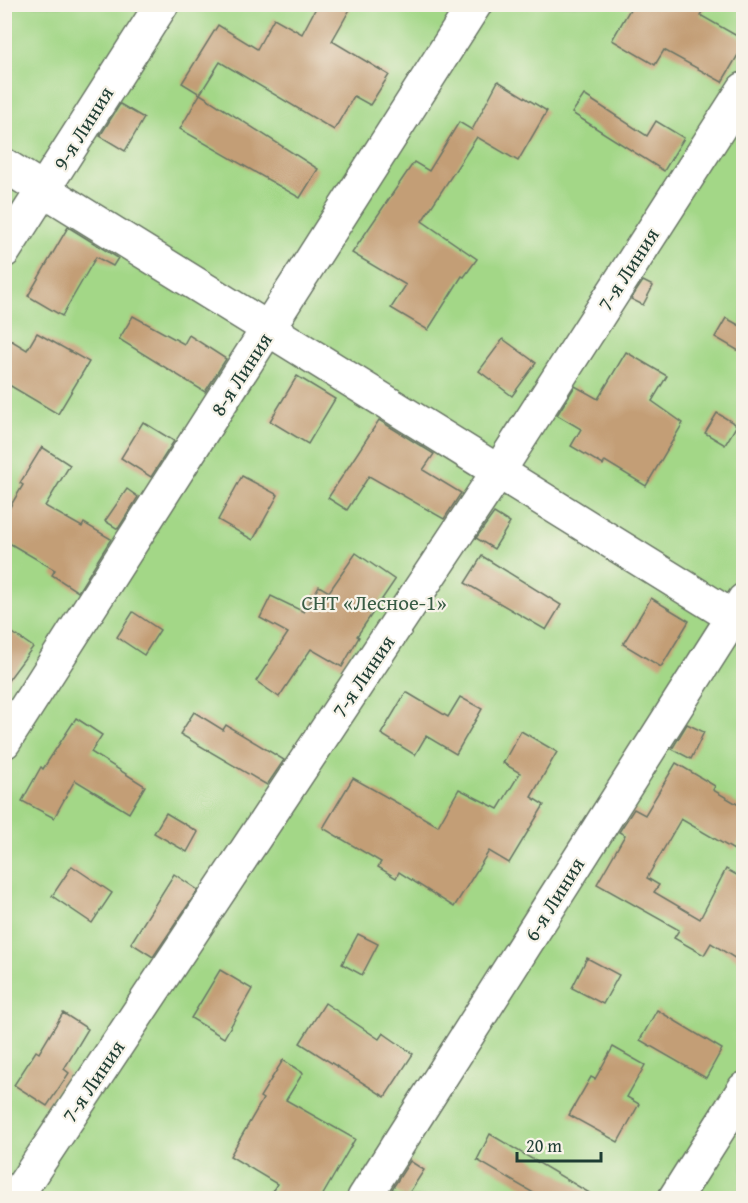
<svg xmlns="http://www.w3.org/2000/svg" width="748" height="1203" font-family="'Gentium Book Plus',serif">
<style>
.green{fill:#a3d787;stroke:#618a5e;stroke-width:1.5}
.building{fill:#c39e76}
.lines{fill:none;stroke-linecap:round;stroke-linejoin:round}
.minor-casing{stroke:#697565;stroke-width:36}
.minor{stroke:#fff;stroke-width:33}
.labels{text-anchor:middle;dominant-baseline:central;stroke-width:4.5;stroke-linejoin:round;paint-order:stroke}
.street-label{font-size:21px;fill:#1f3d34;stroke:#f7f3e8}
.park-label{font-size:21px;fill:#395c45;stroke:#f7f3e8}
</style>
<rect width="100%" height="100%" fill="#f7f3e8"/>
<filter id="ink" filterUnits="userSpaceOnUse"><feTurbulence type="fractalNoise" baseFrequency=".0167" numOctaves="2"/><feDisplacementMap in="SourceGraphic" scale="12" xChannelSelector="R" yChannelSelector="G"/><feConvolveMatrix kernelMatrix="1 2 1 2 8 2 1 2 1" color-interpolation-filters="sRGB"/></filter>
<filter id="wash" filterUnits="userSpaceOnUse"><feTurbulence type="fractalNoise" baseFrequency=".008" numOctaves="4" result="noise"/><feDisplacementMap in="SourceGraphic" scale="24" xChannelSelector="R" yChannelSelector="G"/><feGaussianBlur stdDeviation="1.35" result="paint"/><feColorMatrix in="noise" values="0 0 0 0 0 0 0 0 0 0 0 0 0 0 0 0 0 1.4 0 .05"/><feComposite in="paint" operator="in"/></filter>
<g filter="url(#wash)">
<rect width="100%" height="100%" fill="#f3ddbf"/>
<rect class="green" x="5" y="5" width="738" height="1193"/>
<g id="blocks">
<g class="building">
<polygon points="318,4 353,4 332,41 389,75 370,105 354,96 334,130 220,62 200,94 318,169 300,198 180,129 200,94 182,83 218,25 257,49 274,18 302,34"/>
<polygon points="633,4 707,4 700,15 744,40 744,45 722,82 664,50 655,65 612,40"/>
<polygon points="498,81 547,111 518,161 477,137 422,221 477,259 464,277 462,276 428,330 391,308 406,285 352,253 414,162 429,171 459,122 472,130"/>
<polygon points="584,95 647,136 656,121 684,138 664,171 572,113"/>
<polygon points="120,104 144,118 125,151 100,136"/>
<polygon points="68,227 118,258 113,266 96,257 62,316 28,296"/>
<polygon points="643,281 653,286 643,305 631,299"/>
<polygon points="133,316 184,344 189,335 226,359 205,392 119,339"/>
<polygon points="726,318 744,328 744,354 715,337"/>
<polygon points="37,333 89,362 58,414 4,382 4,336 27,350"/>
<polygon points="503,339 536,363 512,396 479,371"/>
<polygon points="626,352 667,376 652,401 683,423 646,486 605,461 603,465 571,446 581,429 557,415 575,386 598,399"/>
<polygon points="297,376 335,399 308,444 270,421"/>
<polygon points="717,413 737,425 725,445 705,433"/>
<polygon points="379,420 434,454 423,470 461,493 444,519 369,476 347,510 328,498"/>
<polygon points="143,422 174,441 151,477 121,458"/>
<polygon points="42,447 70,465 45,506 82,527 84,523 111,539 78,592 52,575 55,570 4,540 4,517 23,485 20,483"/>
<polygon points="242,476 278,495 253,540 218,520"/>
<polygon points="127,489 138,497 118,529 105,521"/>
<polygon points="494,513 510,523 494,549 476,538"/>
<polygon points="356,553 395,580 357,636 359,637 342,667 311,649 279,697 256,681 288,633 260,618 271,596 304,612 319,586 329,592"/>
<polygon points="482,556 561,605 546,630 465,583"/>
<polygon points="651,598 689,621 661,667 623,644"/>
<polygon points="133,612 160,630 144,655 117,637"/>
<polygon points="4,627 33,647 4,686"/>
<polygon points="406,692 448,717 460,697 482,709 456,754 426,736 415,755 381,734"/>
<polygon points="194,712 223,730 226,725 284,760 267,785 180,734"/>
<polygon points="76,718 102,735 91,752 145,786 129,813 75,780 54,818 22,801 41,767 43,769"/>
<polygon points="687,724 704,732 691,759 672,749"/>
<polygon points="521,731 557,752 531,797 544,805 509,863 489,851 454,907 399,872 396,878 378,867 381,862 323,828 353,778 438,826 459,789 498,809 520,773 503,763"/>
<polygon points="676,763 715,786 713,790 744,808 744,834 734,850 681,819 647,878 659,885 654,892 700,919 726,869 744,879 744,964 711,943 704,955 674,938 679,930 597,884 625,835 619,832 634,809 645,815"/>
<polygon points="166,813 198,832 187,852 154,833"/>
<polygon points="72,866 112,893 92,923 52,896"/>
<polygon points="174,874 198,890 153,957 131,943"/>
<polygon points="358,934 378,944 362,975 342,964"/>
<polygon points="587,958 619,975 603,1004 572,988"/>
<polygon points="220,970 252,989 224,1038 191,1018"/>
<polygon points="325,1003 379,1039 383,1033 413,1054 385,1097 300,1043"/>
<polygon points="657,1010 722,1049 706,1078 640,1040"/>
<polygon points="63,1013 88,1029 64,1069 69,1073 47,1106 14,1085 36,1051 39,1053"/>
<polygon points="613,1047 645,1065 627,1097 639,1104 618,1142 569,1115 591,1077 595,1079"/>
<polygon points="283,1060 303,1073 286,1100 355,1139 321,1198 268,1198 277,1184 230,1156 263,1099 260,1097"/>
<polygon points="490,1134 598,1198 542,1198 477,1160"/>
<polygon points="410,1161 424,1170 406,1198 392,1189"/>
</g>
</g>
</g>
<g filter="url(#ink)">
<use href="#blocks" fill-opacity="0" stroke="#697565" stroke-width="1.5"/>
<g class="lines">
<g class="minor-casing">
<g id="minor">
<polyline points="4,165 744,624"/>
<polyline points="4,251 162,4"/>
<polyline points="4,742 475,4"/>
<polyline points="15,1198 498,472 744,89"/>
<polyline points="364,1198 744,600"/>
<polyline points="675,1198 744,1089"/>
</g>
</g>
<use href="#minor" class="minor"/>
</g>
</g>
<g class="labels">
<g class="street-label">
<text transform="translate(83 128) rotate(-58)">9-я Линия</text>
<text transform="translate(628 269) rotate(-57)">7-я Линия</text>
<text transform="translate(241 374) rotate(-57)">8-я Линия</text>
<text transform="translate(363 676) rotate(-56)">7-я Линия</text>
<text transform="translate(554 899) rotate(-58)">6-я Линия</text>
<text transform="translate(93 1081) rotate(-56)">7-я Линия</text>
</g>
<g class="park-label">
<text x="374" y="602">СНТ «Лесное-1»</text>
</g>
</g>
<rect width="748" height="1203" fill="none" stroke="#f7f3e8" stroke-width="24"/>
<path d="M517 1152v9h84v-9" fill="none" stroke="#1f3d34" stroke-width="3"/>
<text x="526" y="1152" font-size="18" fill="#1f3d34" stroke="#f7f3e8" stroke-width="4.5" paint-order="stroke">20 m</text>
</svg>
